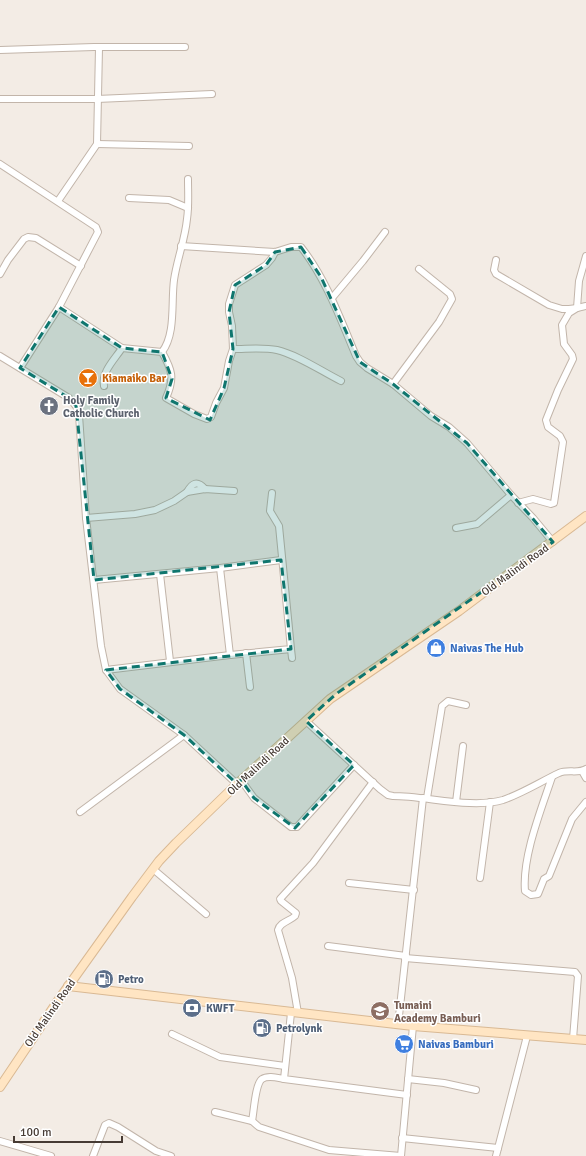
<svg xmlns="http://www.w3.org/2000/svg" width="586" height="1156" font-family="Signika,sans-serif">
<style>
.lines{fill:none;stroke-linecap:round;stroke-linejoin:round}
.street-casing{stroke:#c2b5aa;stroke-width:8}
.secondary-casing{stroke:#d9b994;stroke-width:10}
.street{stroke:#fff;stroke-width:6}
.secondary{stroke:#ffe5c3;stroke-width:8}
.marked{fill:#0f766e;fill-opacity:0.2;stroke:#0f766e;stroke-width:3;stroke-dasharray:8 5;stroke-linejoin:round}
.labels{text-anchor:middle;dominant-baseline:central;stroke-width:3;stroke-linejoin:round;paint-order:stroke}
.food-label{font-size:11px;font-weight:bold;fill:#c56008;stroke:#fff;text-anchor:start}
.worship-label{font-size:11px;font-weight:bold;fill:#5b616d;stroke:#fff;text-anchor:start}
.street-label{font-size:11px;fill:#463b34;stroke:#fff}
.shop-label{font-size:11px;font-weight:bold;fill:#366cbe;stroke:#fff;text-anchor:start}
.service-label{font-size:11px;font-weight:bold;fill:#4e5e75;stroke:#fff;text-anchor:start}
.education-label{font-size:11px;font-weight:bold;fill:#785e54;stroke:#fff;text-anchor:start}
</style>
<rect width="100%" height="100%" fill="#f3ece5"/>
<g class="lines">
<g class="street-casing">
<g id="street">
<polyline points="0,50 94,47 185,47"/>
<polyline points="0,99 97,99 212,94"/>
<polyline points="97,144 189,146"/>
<polyline points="0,164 96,227 98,232 59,307 20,368"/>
<polyline points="129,198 169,200 188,208"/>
<polyline points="58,201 97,144 99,48"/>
<path d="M181,246L275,252L291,247H301C326,279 340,318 356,356L360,362L367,368L393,384L431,416L449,427L467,443L511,495"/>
<polyline points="496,260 494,270 496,274 549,305 562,309 569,309 577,308 586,306"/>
<polyline points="0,274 8,260 24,239 28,237 36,238 81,266"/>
<polyline points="332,298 363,261 385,232"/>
<path d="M59,307L122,348L162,352C172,370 175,378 166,398L194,414L207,419L211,417L216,403L224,388L229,361L233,349C247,349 263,347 277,350C298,355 321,371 341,381"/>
<polyline points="233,349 232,326 229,312 229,304 235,285 266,265 272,258 275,252"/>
<path d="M162,352C176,334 171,302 174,280C177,259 185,240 187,219C189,206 188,192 188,179"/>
<polyline points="0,356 69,398 76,406 79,415 86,518 101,646 106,670 120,689 184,735 237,784"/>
<polyline points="393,384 439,322 452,299 450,294 419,269"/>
<path d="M104,386C101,372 115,359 122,348"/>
<path d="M187,492C192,483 197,480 205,489"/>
<polyline points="518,503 533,499 551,504 554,503 563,442 560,436 548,427 546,420 558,390 573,359 572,355 564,344 562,325 569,313 577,308 579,281 586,256"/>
<polyline points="86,518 135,514 155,510 174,501 187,492 205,489 234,491"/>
<polyline points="456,528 477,524 511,495 533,518 553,542"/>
<polyline points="220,568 230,655"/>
<polyline points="160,574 170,661"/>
<polyline points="94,580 220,568 281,560"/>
<polyline points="291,649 292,658"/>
<polyline points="246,653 250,687"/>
<polyline points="106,670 230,655 291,649 279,526 270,511 272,493"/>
<path d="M306,721L380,789L388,795L393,796C426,796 472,809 503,800C523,793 540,782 559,773C568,769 578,774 586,769"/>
<polyline points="582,771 586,778"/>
<path d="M552,777C541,810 522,857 525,891L531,895L538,894L544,879L549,876L572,819L586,802"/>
<polyline points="241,780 254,798 291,827 297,827 354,765"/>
<polyline points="427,798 442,706 448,701 466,705"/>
<polyline points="456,802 463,746"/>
<polyline points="80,812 184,735"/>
<polyline points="153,869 206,914"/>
<polyline points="480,878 490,802"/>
<polyline points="349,883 414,890"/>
<polyline points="328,946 406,956"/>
<polyline points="405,958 575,972 578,976 573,1039"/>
<polyline points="291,1013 284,1079 407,1095"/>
<path d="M298,1013L292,978L278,930C280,922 290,921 295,916L296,913L281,901L280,899L313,863L373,782"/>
<polyline points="398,1025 423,798"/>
<polyline points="172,1034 220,1057 285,1066"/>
<polyline points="408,1079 444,1083 476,1090"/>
<polyline points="215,1112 252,1121 259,1127 329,1150 401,1156"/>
<path d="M252,1121C254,1112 255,1084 262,1079C268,1075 278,1078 284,1079"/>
<polyline points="402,1138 498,1148"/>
<polyline points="0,1141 51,1156"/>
<polyline points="93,1156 105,1125 109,1123 118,1127 156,1151 171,1156"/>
<polyline points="401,1156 413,1026"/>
<polyline points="496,1156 527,1036"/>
</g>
</g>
<g class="secondary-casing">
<g id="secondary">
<polyline points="68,986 413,1026 586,1040"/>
<polyline points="0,1087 57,1002 132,897 159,861 176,843 237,784 330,699 459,611 586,516"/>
</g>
</g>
<use href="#street" class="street"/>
<use href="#secondary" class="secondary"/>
</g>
<path class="marked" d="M301,247L321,277L360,362L393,384L467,443L553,542L336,694L306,721L354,765L295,828L254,798L241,780L237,784L184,735L120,689L106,670L291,649L281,560L94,580L76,406L69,398L20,368L59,307L122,348L162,352L172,379L166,398L210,420L224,388L233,349L229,312L235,285L266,265L275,252Z"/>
<defs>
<g id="bar-disc" transform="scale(1)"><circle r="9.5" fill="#e8710a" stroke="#fff"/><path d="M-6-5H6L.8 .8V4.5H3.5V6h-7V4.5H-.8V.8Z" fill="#fff"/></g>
<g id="church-disc" transform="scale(1)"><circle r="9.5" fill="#6b7280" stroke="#fff"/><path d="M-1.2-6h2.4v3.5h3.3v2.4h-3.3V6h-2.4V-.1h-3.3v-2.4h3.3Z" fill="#fff"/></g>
<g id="shop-disc" transform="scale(1)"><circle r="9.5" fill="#3f7fe0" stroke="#fff"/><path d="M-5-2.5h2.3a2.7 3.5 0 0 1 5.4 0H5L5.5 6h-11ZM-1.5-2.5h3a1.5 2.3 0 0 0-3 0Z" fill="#fff"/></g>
<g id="fuel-disc" transform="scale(1)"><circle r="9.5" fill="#5c6f8a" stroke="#fff"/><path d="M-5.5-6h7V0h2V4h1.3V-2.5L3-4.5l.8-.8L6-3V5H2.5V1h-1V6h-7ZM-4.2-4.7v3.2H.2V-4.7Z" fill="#fff"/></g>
<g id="bank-disc" transform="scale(1)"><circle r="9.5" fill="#5c6f8a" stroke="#fff"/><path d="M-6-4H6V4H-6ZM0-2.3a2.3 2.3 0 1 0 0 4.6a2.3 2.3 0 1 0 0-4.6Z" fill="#fff"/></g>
<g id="school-disc" transform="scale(1)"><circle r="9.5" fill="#8d6e63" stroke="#fff"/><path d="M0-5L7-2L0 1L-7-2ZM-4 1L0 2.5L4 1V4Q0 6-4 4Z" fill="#fff"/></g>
<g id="supermarket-disc" transform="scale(1)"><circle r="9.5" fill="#3f7fe0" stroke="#fff"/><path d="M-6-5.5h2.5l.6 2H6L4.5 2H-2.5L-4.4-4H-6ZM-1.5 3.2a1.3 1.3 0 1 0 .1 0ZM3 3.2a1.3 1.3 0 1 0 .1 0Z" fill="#fff"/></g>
</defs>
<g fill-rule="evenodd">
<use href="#bar-disc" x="88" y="378"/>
<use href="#church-disc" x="49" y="406"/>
<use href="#shop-disc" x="436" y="648"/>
<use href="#fuel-disc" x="104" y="979"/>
<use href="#bank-disc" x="192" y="1008"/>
<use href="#school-disc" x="380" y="1011"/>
<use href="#fuel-disc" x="262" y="1028"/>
<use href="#supermarket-disc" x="404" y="1044"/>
</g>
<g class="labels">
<g class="food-label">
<text x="102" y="378">Kiamaiko Bar</text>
</g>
<g class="worship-label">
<text x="63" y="400">Holy Family<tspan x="63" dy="13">Catholic Church</tspan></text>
</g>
<g class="street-label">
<text transform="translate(515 570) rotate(-36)">Old Malindi Road</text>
<text transform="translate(258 766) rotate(-43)">Old Malindi Road</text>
<text transform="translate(50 1013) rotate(-55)">Old Malindi Road</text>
</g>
<g class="shop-label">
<text x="450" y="648">Naivas The Hub</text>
<text x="418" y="1044">Naivas Bamburi</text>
</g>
<g class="service-label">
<text x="118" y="979">Petro</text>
<text x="206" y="1008">KWFT</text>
<text x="276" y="1028">Petrolynk</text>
</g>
<g class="education-label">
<text x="394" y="1005">Tumaini<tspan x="394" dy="13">Academy Bamburi</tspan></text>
</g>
</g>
<path d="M14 1136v6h108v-6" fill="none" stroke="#463b34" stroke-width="2"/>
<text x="20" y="1136" font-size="12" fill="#463b34" stroke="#ffffff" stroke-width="3" paint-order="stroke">100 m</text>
</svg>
